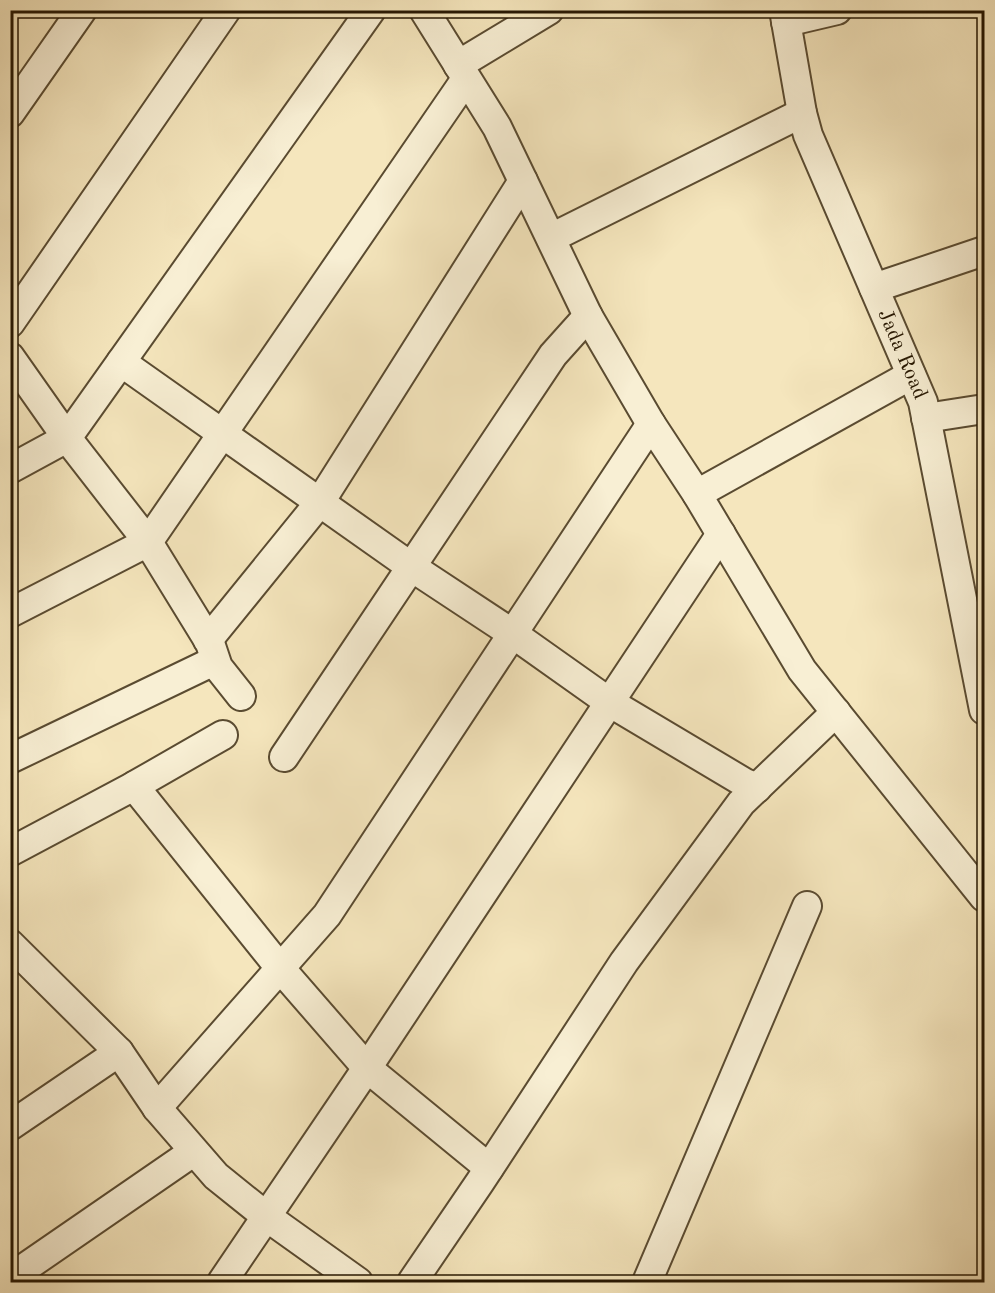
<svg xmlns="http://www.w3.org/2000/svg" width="995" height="1293" font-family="'Old Standard TT',serif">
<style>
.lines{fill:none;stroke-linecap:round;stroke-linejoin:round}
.minor-casing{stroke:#5a4b31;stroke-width:32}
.minor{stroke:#f8efd4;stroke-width:28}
.labels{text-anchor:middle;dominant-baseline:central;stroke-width:4.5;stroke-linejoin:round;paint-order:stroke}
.street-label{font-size:21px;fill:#261702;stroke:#f8efd4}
</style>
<rect width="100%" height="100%" fill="#f5e6bd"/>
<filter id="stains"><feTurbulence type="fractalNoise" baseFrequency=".00333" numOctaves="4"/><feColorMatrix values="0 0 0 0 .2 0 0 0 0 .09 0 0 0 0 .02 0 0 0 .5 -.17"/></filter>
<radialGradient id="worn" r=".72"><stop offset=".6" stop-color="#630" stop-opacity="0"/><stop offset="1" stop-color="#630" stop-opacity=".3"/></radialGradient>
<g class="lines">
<g class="minor-casing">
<g id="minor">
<polyline points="424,10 497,127 588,316 651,424 697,494 802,670 984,897"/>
<path id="s1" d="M784,10L802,113L808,135L923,402L984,710"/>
<polyline points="786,22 837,10"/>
<polyline points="458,65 549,10"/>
<polyline points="10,113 82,10"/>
<polyline points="551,238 802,113"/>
<polyline points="874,288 984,251"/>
<polyline points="10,323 226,10"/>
<polyline points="10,357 67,438 148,542 210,643 218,667 241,696"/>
<polyline points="121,362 410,566 513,634 609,702 745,783 757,788"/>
<polyline points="926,418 984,409"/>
<polyline points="10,469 67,438 371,10"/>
<polyline points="697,494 911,375"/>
<polyline points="10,613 148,542 466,79"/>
<polyline points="208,640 320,502 523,181"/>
<polyline points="284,757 553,355 588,316"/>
<polyline points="10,759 214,661"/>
<polyline points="134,786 280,968 367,1068 489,1168"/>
<polyline points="10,852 134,786 223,735"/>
<polyline points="10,944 119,1052 157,1108 216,1176 267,1217 358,1282"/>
<polyline points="157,1108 327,915 651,424"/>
<polyline points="10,1126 119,1052"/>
<polyline points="10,1278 193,1152"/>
<polyline points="222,1282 367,1068 721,534"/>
<polyline points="412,1282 480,1182 624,962 741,803 836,712"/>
<polyline points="647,1282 807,906"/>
</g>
</g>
<use href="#minor" class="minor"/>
</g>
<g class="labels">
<g class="street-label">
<text stroke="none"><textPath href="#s1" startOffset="366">Jada Road</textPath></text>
</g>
</g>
<rect width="995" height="1293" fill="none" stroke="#f5e6bd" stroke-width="36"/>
<rect x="12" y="12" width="971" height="1269" fill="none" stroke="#261702" stroke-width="3"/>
<rect x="18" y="18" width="959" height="1257" fill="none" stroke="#261702" stroke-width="1.5"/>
<rect width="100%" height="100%" filter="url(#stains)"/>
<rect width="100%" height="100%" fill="url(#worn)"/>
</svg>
